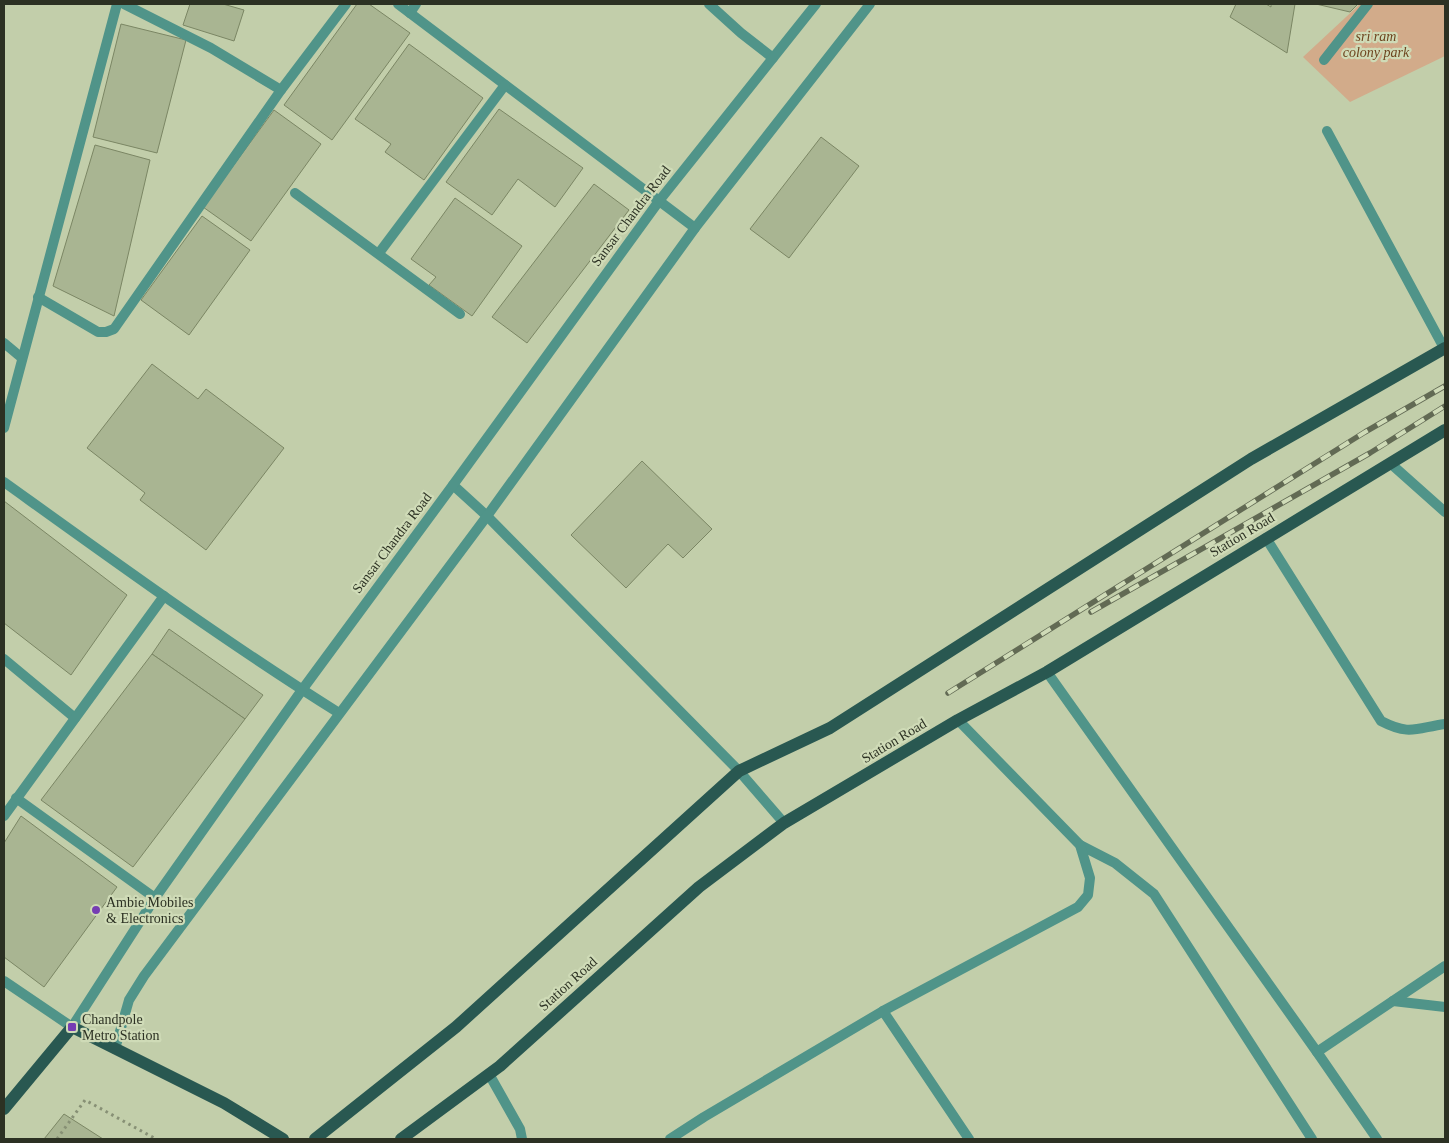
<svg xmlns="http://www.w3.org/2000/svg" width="1449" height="1143" font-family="'Times New Roman',serif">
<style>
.green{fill:#d2ab8a}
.building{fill:#a9b592;stroke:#7b8664}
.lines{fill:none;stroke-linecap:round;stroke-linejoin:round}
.path{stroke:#879075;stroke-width:3;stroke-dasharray:2.5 4;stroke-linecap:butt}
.service{stroke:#509489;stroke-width:10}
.minor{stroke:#509489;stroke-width:10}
.tertiary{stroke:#509489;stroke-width:10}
.primary{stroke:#295851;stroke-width:12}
.rail-casing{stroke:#626a54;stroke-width:5.5}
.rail{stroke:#cfdbb7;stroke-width:4;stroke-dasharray:11;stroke-linecap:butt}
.poi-dot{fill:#763db3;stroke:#cfdbb7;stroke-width:2}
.labels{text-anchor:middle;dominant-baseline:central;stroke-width:4.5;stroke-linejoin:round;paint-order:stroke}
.park-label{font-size:14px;font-style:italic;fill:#6e451f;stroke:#cfdbb7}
.street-label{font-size:14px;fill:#2c3123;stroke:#cfdbb7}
.poi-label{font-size:14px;fill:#2c3123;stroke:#cfdbb7;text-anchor:start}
</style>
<rect width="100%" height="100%" fill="#c2ceaa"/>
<polygon class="green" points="1360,4 1445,4 1445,56 1350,102 1303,57"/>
<g class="building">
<polygon points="190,4 223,4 244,10 234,41 183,25"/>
<polygon points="357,4 369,4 410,33 332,140 284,105"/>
<polygon points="1236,4 1266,4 1271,7 1271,4 1295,4 1287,53 1230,17"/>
<polygon points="1316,4 1358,4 1350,12"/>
<polygon points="121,24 186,40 157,153 93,137"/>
<polygon points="409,44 483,98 424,180 385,152 391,144 355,119"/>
<polygon points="499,109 583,168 555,207 518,179 492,215 446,182"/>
<polygon points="274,110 321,144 251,241 203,207"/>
<polygon points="821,137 859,166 789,258 750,229"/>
<polygon points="95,145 150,160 114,316 53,286"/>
<polygon points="594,184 629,210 527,343 492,317"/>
<polygon points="455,198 522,246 472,316 429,285 436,277 411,259"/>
<polygon points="202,216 250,250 189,335 141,300"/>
<polygon points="152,364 198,399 206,389 284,448 206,550 140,500 145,493 87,448"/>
<polygon points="642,461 712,529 683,558 668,544 626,588 571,535"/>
<polygon points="4,501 127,595 71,675 4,623"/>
<polygon points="169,629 263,695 245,719 152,654"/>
<polygon points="152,654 245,719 133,867 41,800"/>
<polygon points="21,816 117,887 44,987 4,957 4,843"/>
<polygon points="64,1114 103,1139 44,1139"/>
</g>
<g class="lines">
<polyline class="path" points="57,1139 85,1100 156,1139"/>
<g class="service">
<polyline points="709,4 741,33 773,58"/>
<polyline points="1324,60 1368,4"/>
<polyline points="1080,845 1115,863 1154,894 1312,1139"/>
<polyline points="883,1011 969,1139"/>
<polyline points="489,1074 520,1129 522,1139"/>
<polyline points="670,1139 704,1117 883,1011 1078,907 1088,895 1090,878 1080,845 958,720"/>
</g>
<g class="minor">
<polyline points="124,4 211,48 281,90"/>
<polyline points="398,4 695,228"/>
<polyline points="410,13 416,4"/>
<polyline points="1327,131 1444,348"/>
<polyline points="295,193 460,314"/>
<polyline points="379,253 505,85"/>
<polyline points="38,297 98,332 106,332 114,329 281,90 346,4"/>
<polyline points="4,343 22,358"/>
<polyline points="4,428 117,4"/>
<polyline points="1390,463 1445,512"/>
<path d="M4,482C114,561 224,641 339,713"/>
<polyline points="453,485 487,516 739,771 784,823"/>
<path d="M1266,538L1381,721C1410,736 1416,728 1445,724"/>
<polyline points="4,659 75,718"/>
<polyline points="1047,672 1317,1052 1377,1139"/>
<polyline points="16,798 155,898"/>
<polyline points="4,816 164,596"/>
<polyline points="4,981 72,1027"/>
<polyline points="1393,1001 1445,1007"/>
<polyline points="1317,1052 1445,966"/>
</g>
<g class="tertiary">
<polyline points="72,1027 155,898 302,690 453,485 659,201 816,4"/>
<polyline points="115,1049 129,1000 144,976 487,516 695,228 870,4"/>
</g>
<g class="primary">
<polyline points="4,1109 72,1027 224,1103 283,1139"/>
<polyline points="315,1139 456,1027 739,771 830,728 1251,459 1445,348"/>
<polyline points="401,1139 500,1066 699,887 784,823 958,720 1047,672 1445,430"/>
</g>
<g class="rail-casing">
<g id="rail">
<polyline points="1091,612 1370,453 1445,406"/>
<polyline points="948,693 1365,432 1445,386"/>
</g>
</g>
<use href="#rail" class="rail"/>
</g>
<g class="poi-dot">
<circle cx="96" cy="910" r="5"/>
<rect x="67" y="1022" width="10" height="10" rx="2.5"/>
</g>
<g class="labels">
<g class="park-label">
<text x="1376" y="36">sri ram<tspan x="1376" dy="16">colony park</tspan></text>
</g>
<g class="street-label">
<text transform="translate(631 216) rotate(-53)">Sansar Chandra Road</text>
<text transform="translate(1242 535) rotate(-31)">Station Road</text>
<text transform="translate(392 543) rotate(-53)">Sansar Chandra Road</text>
<text transform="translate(894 741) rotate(-31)">Station Road</text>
<text transform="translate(568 984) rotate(-42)">Station Road</text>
</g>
<g class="poi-label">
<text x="106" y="902">Ambie Mobiles<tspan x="106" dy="16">&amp; Electronics</tspan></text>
<text x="82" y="1019">Chandpole<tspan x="82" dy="16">Metro Station</tspan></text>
</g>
</g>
<rect width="1449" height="1143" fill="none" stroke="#2c3123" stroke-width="10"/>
</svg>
